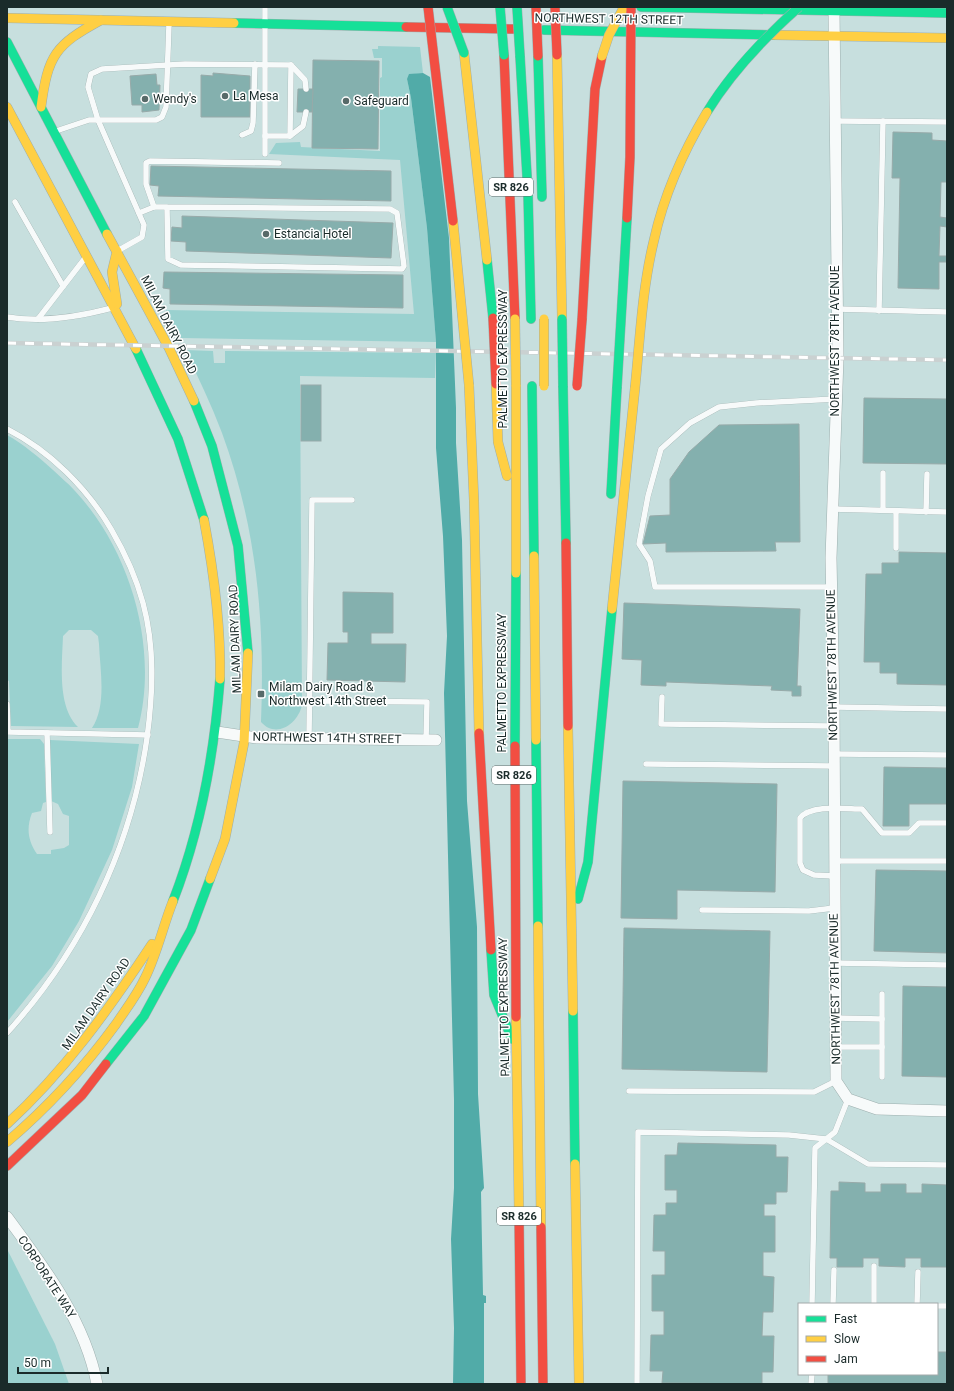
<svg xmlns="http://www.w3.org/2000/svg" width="954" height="1391" font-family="Roboto,sans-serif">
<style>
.green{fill:#9ad1cf}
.water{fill:#51aba8}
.building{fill:#84b0ae;stroke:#97aaa9}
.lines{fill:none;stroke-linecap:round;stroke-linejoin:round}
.lane-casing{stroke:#9dafae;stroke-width:6}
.street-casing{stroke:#9dafae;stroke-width:12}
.fast-casing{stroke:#9dafae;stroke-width:10}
.slow-casing{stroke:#9dafae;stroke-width:10}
.jam-casing{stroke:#9dafae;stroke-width:10}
.lane{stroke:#f7fafa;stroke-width:5.5}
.street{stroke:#f7fafa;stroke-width:11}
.fast{stroke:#16e098;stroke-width:9}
.slow{stroke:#ffcf43;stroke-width:9}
.jam{stroke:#f24e42;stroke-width:9}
.rail-casing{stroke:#cad1d1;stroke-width:4.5}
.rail{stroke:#fff;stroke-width:3;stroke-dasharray:9;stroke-linecap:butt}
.fast-bridge-casing{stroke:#9dafae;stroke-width:10;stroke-linecap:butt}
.slow-bridge-casing{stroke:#9dafae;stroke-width:10;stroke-linecap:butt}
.jam-bridge-casing{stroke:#9dafae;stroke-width:10;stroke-linecap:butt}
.fast-bridge{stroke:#16e098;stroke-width:9}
.slow-bridge{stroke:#ffcf43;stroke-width:9}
.jam-bridge{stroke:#f24e42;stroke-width:9}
.poi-dot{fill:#576a69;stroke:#fff;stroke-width:1.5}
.labels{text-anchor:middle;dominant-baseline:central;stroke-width:3;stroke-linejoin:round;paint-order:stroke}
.shield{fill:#fff;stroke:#5f6b6a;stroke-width:1}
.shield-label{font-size:11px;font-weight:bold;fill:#1a2b2a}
.street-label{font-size:12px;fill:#1a2b2a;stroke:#fff}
.poi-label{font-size:12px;fill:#1a2b2a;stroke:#fff;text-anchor:start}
</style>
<rect width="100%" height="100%" fill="#c7dfde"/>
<g class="green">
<polygon points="378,46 420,47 423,73 414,74 407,79 411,98 427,228 436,342 181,338 166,310 414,314 400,160 269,154 276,143 300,142 301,147 380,151 380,78 382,77 382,58 374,58 372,49 378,49"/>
<path d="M185,350L213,351L214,363H225V351L436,353L435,378L300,376L302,705C298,724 276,739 261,722C265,622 257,528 222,433C211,404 198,377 185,350Z"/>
<path d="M7,435C23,444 40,458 53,470C60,477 68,483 75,491C131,551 159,649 138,728H92C107,705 100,670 99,644L98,636L91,630H69L63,636C62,664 57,707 78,727L11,726L9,681L7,680Z"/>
<path d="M7,739H40L44,744L46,802L43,803L41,811L32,813C26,828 28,841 37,854H51V850L64,848L69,845V816L63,814L58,804L51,801L50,740L139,744L132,787L112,850L79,921L52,966L7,1022Z"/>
<polygon points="7,1249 55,1344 69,1384 7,1384"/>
</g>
<polygon class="water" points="423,73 430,77 449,238 456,408 456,443 462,540 467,801 477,927 478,1094 484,1188 481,1192 483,1295 486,1296 486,1303 484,1303 484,1384 453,1384 454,1328 451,1239 454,1188 454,1100 444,693 447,636 443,536 436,448 436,342 427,228 411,98 407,79 409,74"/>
<g class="building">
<polygon points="313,60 379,61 378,149 312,148"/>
<polygon points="213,73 250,76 250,117 201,117 201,75 213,76"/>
<polygon points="156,74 157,85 160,85 159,110 142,112 142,105 132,105 130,76"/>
<polygon points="298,89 313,89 312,112 297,112"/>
<polygon points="893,132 932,133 932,140 947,141 947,182 941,182 940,217 947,218 947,227 940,226 939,256 947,256 946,262 939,262 939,289 898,288 900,178 892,178"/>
<polygon points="151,166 391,171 391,201 158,196 159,186 150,185"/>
<polygon points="182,216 393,223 391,258 186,251 186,242 171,241 172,227 182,228"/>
<polygon points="164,272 403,275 403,308 170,304 170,289 163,288"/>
<rect x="301" y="385" width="20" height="56"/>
<polygon points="864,398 947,399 947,464 863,463"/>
<polygon points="799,424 800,542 775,542 776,551 666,552 666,543 643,544 650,516 670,515 670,479 689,452 719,425"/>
<polygon points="899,552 947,553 947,685 897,684 897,673 880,673 880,662 864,662 866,574 882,574 882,563 899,563"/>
<polygon points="343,592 393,593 393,633 371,633 371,644 406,644 405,682 327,680 328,643 348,643 348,632 343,632"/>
<polygon points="624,603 800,609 797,686 801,686 801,696 792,696 792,691 771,690 772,686 666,682 666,686 641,685 642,660 622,659"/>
<polygon points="884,767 947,768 947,804 909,804 909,826 883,826"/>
<polygon points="623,781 777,784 775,892 677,890 677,919 621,918"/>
<polygon points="876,870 947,871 947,953 874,951"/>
<polygon points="624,928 770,931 767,1072 622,1069"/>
<polygon points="903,986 947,987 947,1077 902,1076"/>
<polygon points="678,1143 776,1145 776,1157 788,1157 787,1192 776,1192 776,1204 764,1204 764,1216 775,1216 775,1252 763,1252 763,1276 774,1277 773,1312 763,1312 762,1336 774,1336 773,1372 762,1372 762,1384 767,1384 662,1383 663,1371 650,1371 651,1335 664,1335 664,1311 652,1311 652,1275 665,1275 665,1251 653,1251 654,1215 666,1215 666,1203 677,1203 677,1190 665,1190 665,1155 677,1155"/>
<polygon points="839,1182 865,1183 865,1192 881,1192 881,1184 906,1184 906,1193 922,1193 922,1184 947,1185 947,1267 921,1267 921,1258 905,1258 905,1267 879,1266 879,1258 863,1258 863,1267 837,1267 837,1258 830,1258 831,1191 839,1191"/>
<polygon points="937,1352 946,1352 947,1384 828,1384 828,1374 937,1374"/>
</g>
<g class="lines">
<g class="lane-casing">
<g id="lane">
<polyline points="291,65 305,80 306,89"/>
<polyline points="834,121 947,122"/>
<polyline points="56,131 89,120 156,120 162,117 166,107 169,24"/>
<polyline points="242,135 251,131 253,123 255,64"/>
<polyline points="290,136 303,126 306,112"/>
<polyline points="265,154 265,7"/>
<polyline points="15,202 63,286"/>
<polyline points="154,207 146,184 146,163 150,161 279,163"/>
<polyline points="139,213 154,207 167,207 390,209 397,213 404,266 402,269 181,265 168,259 167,207"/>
<polyline points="119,250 142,237 144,225 98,120 88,87 91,74 102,69 185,64 291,65 290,136 265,136"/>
<polyline points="837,309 947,312"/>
<polyline points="879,311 883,121"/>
<path d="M7,317C42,323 78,317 112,308"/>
<polyline points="38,319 85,258"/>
<path d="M7,429C50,451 87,488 111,529C125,553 136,577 143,603C155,647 153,693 147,738C131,849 82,950 7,1033"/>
<polyline points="883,473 883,510"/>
<polyline points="832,509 947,512"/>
<polyline points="926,512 927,474"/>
<polyline points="896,548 896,511"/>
<polyline points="831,587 655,587 650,561 639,544 648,496 661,449 690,423 719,407 756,403 836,399"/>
<polyline points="662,697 661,724 834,726"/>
<polyline points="310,701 427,702 426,740"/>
<polyline points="7,704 8,732 148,735"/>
<polyline points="834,707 947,709"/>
<polyline points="47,733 50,832"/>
<polyline points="309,738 312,500 352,500"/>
<polyline points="834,754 947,755"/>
<polyline points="646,764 834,766"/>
<polyline points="835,861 947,861"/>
<path d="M834,876L814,875L803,870L800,863V818C811,804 846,809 862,809L882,833H909L919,823H947"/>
<polyline points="702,910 809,911 834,908"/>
<polyline points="834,963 947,965"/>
<polyline points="835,1018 882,1019 882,1077"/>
<polyline points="882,1019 882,994"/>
<polyline points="836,1047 882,1047"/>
<polyline points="629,1091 814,1092 836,1081"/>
<polyline points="812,1304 815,1148 835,1132 848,1099"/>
<polyline points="833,1304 834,1270"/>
<polyline points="874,1304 874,1266"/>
<polyline points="917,1304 918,1272"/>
<polyline points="937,1306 947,1306"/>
<polyline points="637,1384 638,1132 789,1135 826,1139 868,1164 947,1165"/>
<polyline points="811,1384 812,1374"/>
</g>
</g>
<g class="street-casing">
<g id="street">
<polyline points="834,11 838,358 831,558 834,707 836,1081 848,1099 877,1109 947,1111"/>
<polyline points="217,732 257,738 436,740"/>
<path d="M7,1217C44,1267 85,1321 97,1384"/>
</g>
</g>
<g class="fast-casing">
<g id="fast">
<polyline points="641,7 947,13"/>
<polyline points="234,23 406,27"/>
<polyline points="544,30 773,35"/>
<polyline points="7,42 107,234"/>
<polyline points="520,56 528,193 531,319"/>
<polyline points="538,56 542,197"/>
<polyline points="487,260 493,318"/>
<polyline points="136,349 178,439 204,520"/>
<polyline points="532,386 534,556"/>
<polyline points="563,386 566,543"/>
<polyline points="194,401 212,446 238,546 248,653"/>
<polyline points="611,494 617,387"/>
<polyline points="536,740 538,926"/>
<polyline points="515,746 516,573"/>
<polyline points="578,899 588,862 612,609"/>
<path d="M173,901C201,829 214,756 220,679"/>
<polyline points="491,950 494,995 512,1039"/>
<polyline points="573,1011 575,1164"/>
<polyline points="106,1064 144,1016 191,930 210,879"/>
</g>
</g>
<g class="slow-casing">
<g id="slow">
<polyline points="7,18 234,23"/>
<polyline points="773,35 947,38"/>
<polyline points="464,53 487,260"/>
<polyline points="557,55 562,319"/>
<polyline points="7,107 136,349"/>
<path d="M41,107C48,55 55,45 101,20"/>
<polyline points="107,234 169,348 194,401"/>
<polyline points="117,251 112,272 117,304"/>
<polyline points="496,384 498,442 507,476"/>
<polyline points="469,385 474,501 479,733"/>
<path d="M204,520C214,573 221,625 220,679"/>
<polyline points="534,556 536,740"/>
<polyline points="516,573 516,385"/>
<polyline points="612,609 635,388"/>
<polyline points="568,726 573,1011"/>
<polyline points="210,879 225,839 244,743 248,653"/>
<polyline points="538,926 541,1227"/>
<polyline points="516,1017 519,1214"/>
<path d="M7,1124C65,1071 109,1009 152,944"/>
<path d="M7,1142C48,1107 84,1068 116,1024C126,1009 137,995 145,978C157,954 163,926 173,901"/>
<polyline points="575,1164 579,1384"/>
</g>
</g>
<g class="jam-casing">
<g id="jam">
<polyline points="406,27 513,29"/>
<polyline points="504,55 515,319"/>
<polyline points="582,320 595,89 602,56"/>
<polyline points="566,543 568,726"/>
<polyline points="479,733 491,950"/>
<polyline points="515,746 516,1017"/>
<polyline points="7,1166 82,1095 106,1064"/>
<polyline points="519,1214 521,1384"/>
<polyline points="541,1227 543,1384"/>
</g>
</g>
<use href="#lane" class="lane"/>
<use href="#street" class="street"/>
<use href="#fast" class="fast"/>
<use href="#slow" class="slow"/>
<use href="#jam" class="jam"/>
<g class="rail-casing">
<polyline id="rail" points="7,343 947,360"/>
</g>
<use href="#rail" class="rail"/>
<g class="fast-bridge-casing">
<g id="fast-bridge">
<polyline points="447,7 464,53"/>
<polyline points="500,7 504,55"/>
<polyline points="517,7 520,56"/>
<path d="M707,112C732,71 764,38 799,7"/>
<polyline points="562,319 563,386"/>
<polyline points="617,387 627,218"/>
</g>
</g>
<g class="slow-bridge-casing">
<g id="slow-bridge">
<polyline points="602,56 609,35 624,7"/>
<polyline points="453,221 469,385"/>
<polyline points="515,319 516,385"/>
<polyline points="544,319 544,386"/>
<path d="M635,388C640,339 642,289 654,240C664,195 683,152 707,112"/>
</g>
</g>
<g class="jam-bridge-casing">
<g id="jam-bridge">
<polyline points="428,7 453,221"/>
<polyline points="536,7 538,56"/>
<polyline points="555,7 557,55"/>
<polyline points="627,218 630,157 631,7"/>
<polyline points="493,318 496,384"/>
<polyline points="577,386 582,320"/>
</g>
</g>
<use href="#fast-bridge" class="fast-bridge"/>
<use href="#slow-bridge" class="slow-bridge"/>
<use href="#jam-bridge" class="jam-bridge"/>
</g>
<g class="poi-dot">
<circle cx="225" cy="96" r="4"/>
<circle cx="145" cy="99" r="4"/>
<circle cx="346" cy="101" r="4"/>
<circle cx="266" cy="234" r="4"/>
<rect x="257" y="690" width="8" height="8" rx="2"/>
</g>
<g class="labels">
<g class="shield">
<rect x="489" y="178" width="44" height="18" rx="3"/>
<rect x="492" y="766" width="44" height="18" rx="3"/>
<rect x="497" y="1207" width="44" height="18" rx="3"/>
</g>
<g class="shield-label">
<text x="511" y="187">SR 826</text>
<text x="514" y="775">SR 826</text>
<text x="519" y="1216">SR 826</text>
</g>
<g class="street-label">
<text transform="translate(609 19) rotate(1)">NORTHWEST 12TH STREET</text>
<text transform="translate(169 325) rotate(63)">MILAM DAIRY ROAD</text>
<text transform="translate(835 341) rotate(-90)">NORTHWEST 78TH AVENUE</text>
<text transform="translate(503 359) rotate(-90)">PALMETTO EXPRESSWAY</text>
<text transform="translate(235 639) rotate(-92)">MILAM DAIRY ROAD</text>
<text transform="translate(832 665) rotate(-91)">NORTHWEST 78TH AVENUE</text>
<text transform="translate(502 683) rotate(-90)">PALMETTO EXPRESSWAY</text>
<text transform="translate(327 738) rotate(1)">NORTHWEST 14TH STREET</text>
<text transform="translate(835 989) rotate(-91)">NORTHWEST 78TH AVENUE</text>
<text transform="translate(96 1004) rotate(-55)">MILAM DAIRY ROAD</text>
<text transform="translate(504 1007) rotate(-91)">PALMETTO EXPRESSWAY</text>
<text transform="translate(47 1277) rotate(57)">CORPORATE WAY</text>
</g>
<g class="poi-label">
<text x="233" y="96">La Mesa</text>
<text x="153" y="99">Wendy's</text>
<text x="354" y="101">Safeguard</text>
<text x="274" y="234">Estancia Hotel</text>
<text x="269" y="687">Milam Dairy Road &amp;<tspan x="269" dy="14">Northwest 14th Street</tspan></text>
</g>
</g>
<rect width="954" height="1391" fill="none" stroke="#1a2b2a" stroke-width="16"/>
<rect x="798" y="1303" width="140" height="72" fill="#ffffff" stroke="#a3aaaa"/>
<rect x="806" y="1316" width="20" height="6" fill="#16e098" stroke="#a3aaaa"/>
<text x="834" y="1323" font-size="12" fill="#1a2b2a">Fast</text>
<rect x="806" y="1336" width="20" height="6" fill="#ffcf43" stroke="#a3aaaa"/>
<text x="834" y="1343" font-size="12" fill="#1a2b2a">Slow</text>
<rect x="806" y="1356" width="20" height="6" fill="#f24e42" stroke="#a3aaaa"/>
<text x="834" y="1363" font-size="12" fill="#1a2b2a">Jam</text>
<path d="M18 1367v6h90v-6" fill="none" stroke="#1a2b2a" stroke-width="2"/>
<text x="24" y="1367" font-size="12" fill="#1a2b2a" stroke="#ffffff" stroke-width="3" paint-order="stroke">50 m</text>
</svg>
